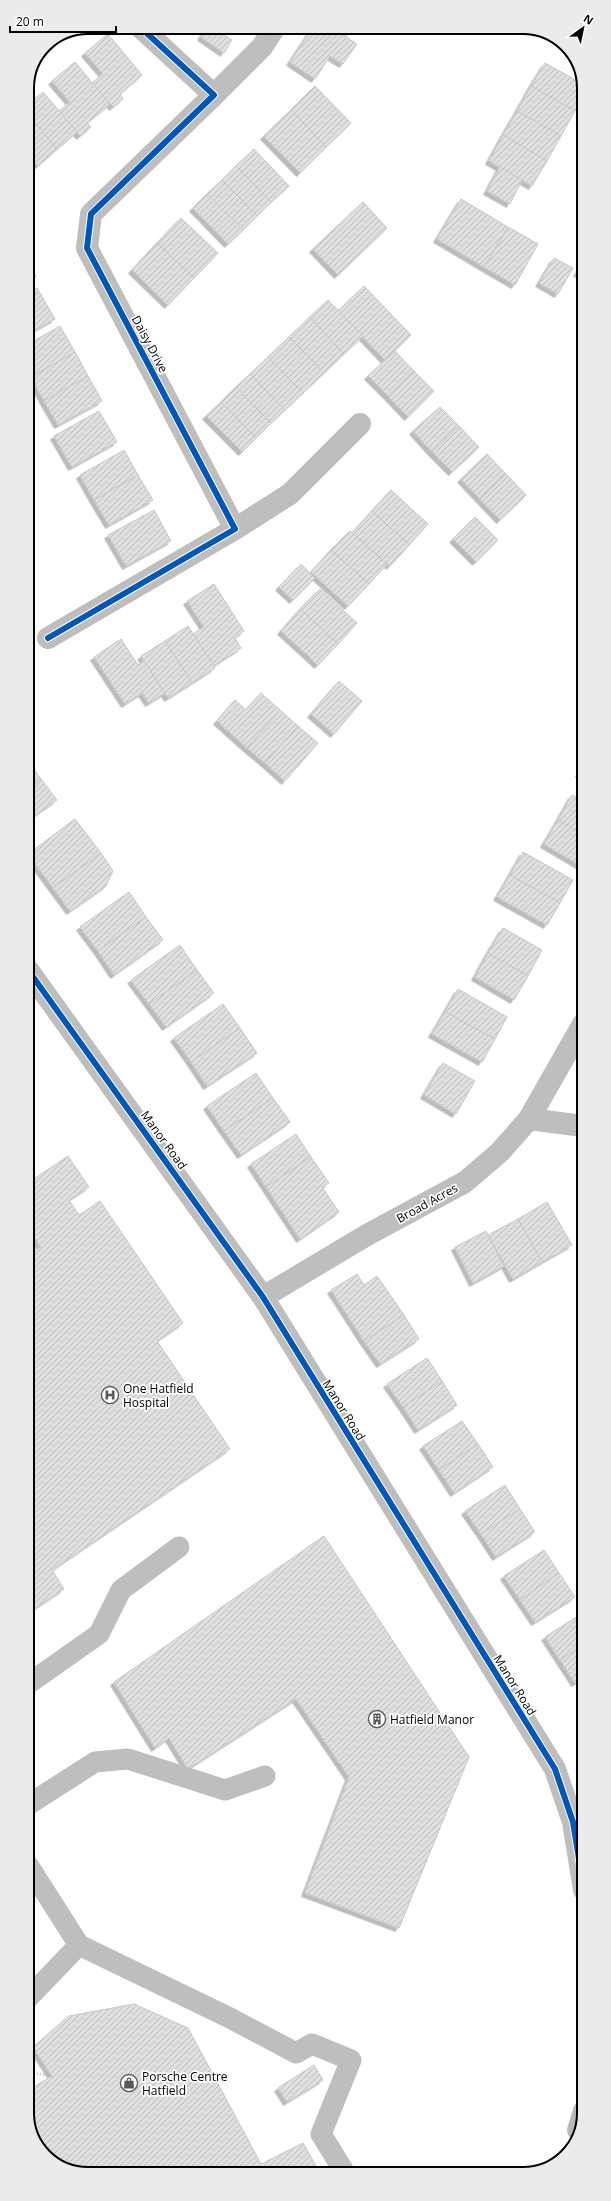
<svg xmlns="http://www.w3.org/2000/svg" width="611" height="2201" font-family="'Open Sans',sans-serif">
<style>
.building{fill:url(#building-hatch);stroke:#c7c7c7;filter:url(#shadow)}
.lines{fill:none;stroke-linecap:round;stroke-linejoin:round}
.path{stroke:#b9b9b9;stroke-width:2.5;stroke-dasharray:1 2;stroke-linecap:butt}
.lane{stroke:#bebebe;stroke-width:21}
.street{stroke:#bebebe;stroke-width:22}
.secondary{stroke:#b8b8b8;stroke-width:22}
.cycleway-casing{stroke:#fff;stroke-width:8}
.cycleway{stroke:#0057b8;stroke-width:6}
.labels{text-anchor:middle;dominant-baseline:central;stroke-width:3.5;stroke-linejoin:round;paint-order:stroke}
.street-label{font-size:12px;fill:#000;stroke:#fff}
.poi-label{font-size:12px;fill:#000;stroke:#fff;text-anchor:start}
.rim{fill:none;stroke:#000;stroke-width:2}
</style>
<defs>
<pattern id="building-hatch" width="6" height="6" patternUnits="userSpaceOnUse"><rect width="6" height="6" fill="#dfdfdf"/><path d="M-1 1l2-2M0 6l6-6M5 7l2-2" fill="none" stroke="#bebebe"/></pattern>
<filter id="shadow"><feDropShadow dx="-3.5" dy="3.5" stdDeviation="0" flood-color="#0004"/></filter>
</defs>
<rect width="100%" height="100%" fill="#fff"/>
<g class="building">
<polygon points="207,27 213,27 232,40 224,53 201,37"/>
<polygon points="313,27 331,27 357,44 343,64 330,56 315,79 290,62"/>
<polygon points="331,27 352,27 346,37"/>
<polygon points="108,34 142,75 120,94 123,99 113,107 92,83 103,74 85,53"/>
<polygon points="75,62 110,104 87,123 91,127 80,136 59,111 70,102 52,81"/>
<polygon points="545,63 583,84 583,98 575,111 531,86"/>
<polygon points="315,86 351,123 326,147 291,110"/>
<polygon points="531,86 575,111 561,136 517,111"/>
<polygon points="43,92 77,132 57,149 27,113 27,105"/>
<polygon points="291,110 326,147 300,173 264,136"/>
<polygon points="517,111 561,136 547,161 503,135"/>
<polygon points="27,113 57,149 38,166 27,153"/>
<polygon points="503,135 547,161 532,186 489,161"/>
<polygon points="254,149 289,186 271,202 236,166"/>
<polygon points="236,166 271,202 257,216 222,180"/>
<polygon points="500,167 522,180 510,204 487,191"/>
<polygon points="222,180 257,216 243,230 207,194"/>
<polygon points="207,194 243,230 228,244 193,208"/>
<polygon points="461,199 508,227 484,267 437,239"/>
<polygon points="363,202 387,228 338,275 313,249"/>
<polygon points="181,218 218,253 194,278 157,243"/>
<polygon points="508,227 538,244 515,285 484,267"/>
<polygon points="157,243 194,278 168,305 132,270"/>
<polygon points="554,258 573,268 558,294 539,283"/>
<polygon points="27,259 36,277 27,282"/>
<polygon points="583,263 583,276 577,273"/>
<polygon points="364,286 411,335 385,360 338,311"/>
<polygon points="37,288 55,319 27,334 27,293"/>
<polygon points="328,300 363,336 344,354 310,317"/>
<polygon points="310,317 344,354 324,373 289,337"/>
<polygon points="60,326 75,352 31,377 27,371 27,345"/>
<polygon points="289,337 324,373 303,393 268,357"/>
<polygon points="395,351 414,371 388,396 368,376"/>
<polygon points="75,352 88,376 44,401 31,377"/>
<polygon points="268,357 303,393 285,410 250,374"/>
<polygon points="414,371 434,391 408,417 388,396"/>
<polygon points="250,374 285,410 271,423 236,387"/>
<polygon points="88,376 102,401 58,425 44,401"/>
<polygon points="236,387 271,423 256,438 221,402"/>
<polygon points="221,402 256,438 242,452 206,416"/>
<polygon points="440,407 459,426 432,452 413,431"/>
<polygon points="99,411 117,442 72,467 54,436"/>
<polygon points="459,426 479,447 452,472 432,452"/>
<polygon points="124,450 138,475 94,500 80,475"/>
<polygon points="487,454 506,474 480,499 461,479"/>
<polygon points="506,474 526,495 500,520 480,499"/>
<polygon points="138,475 153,500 109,525 94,500"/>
<polygon points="391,490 428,524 409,545 372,511"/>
<polygon points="154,510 171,541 126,566 108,535"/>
<polygon points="372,511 409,545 390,566 352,533"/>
<polygon points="475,517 498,540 476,562 453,539"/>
<polygon points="350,531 387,564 369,584 331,550"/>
<polygon points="331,550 369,584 348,606 311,572"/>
<polygon points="301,564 315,578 293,600 279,587"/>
<polygon points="214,584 244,631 235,638 241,648 213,666 193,634 204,627 187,601"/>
<polygon points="320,589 357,623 338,644 300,609"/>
<polygon points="300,609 338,644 318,665 281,631"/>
<polygon points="188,626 215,668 192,683 165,641"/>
<polygon points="121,639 138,665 145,661 165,693 149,703 142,693 125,704 94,657"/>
<polygon points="165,641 192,683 168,698 141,656"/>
<polygon points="339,681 362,701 334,734 311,714"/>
<polygon points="261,693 280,710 247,748 217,721 235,700 246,710"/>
<polygon points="280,710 298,726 265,763 247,748"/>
<polygon points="298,726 318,743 285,781 265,763"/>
<polygon points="27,759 41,779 27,789"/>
<polygon points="583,767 583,776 579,774"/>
<polygon points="41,779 57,800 27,821 27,789"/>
<polygon points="572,795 583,801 583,835 558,820"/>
<polygon points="75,819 101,853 53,888 28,854"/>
<polygon points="558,820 583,835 583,867 544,844"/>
<polygon points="523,852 573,880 560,903 510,875"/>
<polygon points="101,853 113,871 106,886 70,911 53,888"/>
<polygon points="510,875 560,903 547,925 497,897"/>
<polygon points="129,892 146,917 98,951 80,927"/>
<polygon points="146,917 163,940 114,975 98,951"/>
<polygon points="503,928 542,950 528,976 488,953"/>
<polygon points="180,945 197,970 149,1004 131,980"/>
<polygon points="488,953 528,976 514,1000 475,977"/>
<polygon points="197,970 214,993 166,1027 149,1004"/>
<polygon points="458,989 507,1017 495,1039 445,1012"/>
<polygon points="223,1004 240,1028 191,1062 174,1038"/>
<polygon points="445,1012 495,1039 482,1062 432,1034"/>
<polygon points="240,1028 257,1053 207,1086 191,1062"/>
<polygon points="443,1063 475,1081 456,1114 424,1095"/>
<polygon points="256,1073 273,1098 224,1131 207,1106"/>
<polygon points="273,1098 290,1122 241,1155 224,1131"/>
<polygon points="296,1134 311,1157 266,1187 251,1164"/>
<polygon points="68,1156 89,1187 69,1200 79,1215 100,1201 183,1323 157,1341 230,1449 52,1570 64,1589 28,1613 28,1256 41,1247 28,1228 28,1183"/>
<polygon points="311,1157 329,1183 322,1187 339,1212 300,1239 266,1187"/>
<polygon points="547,1202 572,1245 542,1262 518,1219"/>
<polygon points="583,1205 583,1223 580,1206"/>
<polygon points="518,1219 542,1262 513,1279 488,1235"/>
<polygon points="486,1231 504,1266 473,1283 455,1247"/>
<polygon points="357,1274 364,1285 377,1276 404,1315 364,1341 331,1290"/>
<polygon points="404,1315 419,1339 380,1364 364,1341"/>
<polygon points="427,1358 442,1381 403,1407 387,1384"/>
<polygon points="442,1381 457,1405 418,1430 403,1407"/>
<polygon points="462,1421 478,1444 439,1470 423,1446"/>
<polygon points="478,1444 493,1467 454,1493 439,1470"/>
<polygon points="505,1485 520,1509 481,1534 465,1511"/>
<polygon points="520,1509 535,1532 496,1557 481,1534"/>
<polygon points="324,1536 469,1757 399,1928 305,1893 349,1777 296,1699 188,1769 169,1738 155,1748 114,1682"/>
<polygon points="544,1550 559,1573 520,1600 504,1576"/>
<polygon points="559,1573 575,1597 535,1622 520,1600"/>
<polygon points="584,1612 584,1645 560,1660 545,1637"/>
<polygon points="584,1645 584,1678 575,1683 560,1660"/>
<polygon points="134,2004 188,2028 261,2164 303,2143 320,2173 84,2174 48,2159 28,2125 28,2090 52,2076 33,2047 69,2016"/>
<polygon points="314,2065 323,2080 287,2102 278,2088"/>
</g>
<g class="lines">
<polyline class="path" points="28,2072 52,2076"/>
<g class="lane">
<polyline points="28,1684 99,1634 121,1590 179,1547"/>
<polyline points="28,1805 95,1762 128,1759 225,1790 265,1776"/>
<polyline points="28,1865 79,1945 230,2018 296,2053 312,2044 351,2060 321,2134 345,2173"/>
<polyline points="28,1998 79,1945"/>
</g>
<g class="street">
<polyline points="214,95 262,47 275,27"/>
<polyline points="235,529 290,494 360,424"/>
<polyline points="48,638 235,529 87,248 91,214 214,95 140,27"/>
<polyline points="28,970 263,1297 555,1769 573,1822 584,1890"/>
<polyline points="529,1119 583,1126"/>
<polyline points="263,1297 367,1235 465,1182 500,1152 529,1119 583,1024"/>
</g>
<polyline class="secondary" points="578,2130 584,2111"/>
<g class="cycleway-casing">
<g id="cycleway">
<polyline points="48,638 235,529 87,248 91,214 214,95 140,27"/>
<polyline points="28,970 263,1297 555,1769 573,1822 584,1890"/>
</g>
</g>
<use href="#cycleway" class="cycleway"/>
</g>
<defs>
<g id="hospital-ring" transform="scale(0.9)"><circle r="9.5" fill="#fff" stroke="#595959" stroke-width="1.5"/><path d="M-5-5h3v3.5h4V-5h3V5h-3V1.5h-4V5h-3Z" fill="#595959"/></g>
<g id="building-ring" transform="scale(0.9)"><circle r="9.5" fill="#fff" stroke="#595959" stroke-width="1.5"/><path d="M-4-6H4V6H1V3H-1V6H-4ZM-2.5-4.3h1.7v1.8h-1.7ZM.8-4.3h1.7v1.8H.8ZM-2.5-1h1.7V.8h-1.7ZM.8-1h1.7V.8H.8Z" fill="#595959"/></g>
<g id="shop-ring" transform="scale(0.9)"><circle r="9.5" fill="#fff" stroke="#595959" stroke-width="1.5"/><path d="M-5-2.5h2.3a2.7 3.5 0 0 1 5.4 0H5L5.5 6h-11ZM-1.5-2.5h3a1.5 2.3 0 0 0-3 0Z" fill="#595959"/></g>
</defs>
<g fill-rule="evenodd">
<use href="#hospital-ring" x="110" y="1395"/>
<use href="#building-ring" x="377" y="1719"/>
<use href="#shop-ring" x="129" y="2083"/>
</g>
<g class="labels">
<g class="street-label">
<text transform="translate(150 344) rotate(62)">Daisy Drive</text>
<text transform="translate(164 1140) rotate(54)">Manor Road</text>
<text transform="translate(427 1203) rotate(-29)">Broad Acres</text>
<text transform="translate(344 1410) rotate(58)">Manor Road</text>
<text transform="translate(515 1685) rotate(58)">Manor Road</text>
</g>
<g class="poi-label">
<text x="123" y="1388">One Hatfield<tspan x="123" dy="14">Hospital</tspan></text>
<text x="390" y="1719">Hatfield Manor</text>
<text x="142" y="2076">Porsche Centre<tspan x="142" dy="14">Hatfield</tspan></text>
</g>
</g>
<path d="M0 0H611V2201H0ZM88 34H523A54 54 0 0 1 577 88V2113A54 54 0 0 1 523 2167H88A54 54 0 0 1 34 2113V88A54 54 0 0 1 88 34Z" fill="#ebebeb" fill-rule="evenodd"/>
<path class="rim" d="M88 34H523A54 54 0 0 1 577 88V2113A54 54 0 0 1 523 2167H88A54 54 0 0 1 34 2113V88A54 54 0 0 1 88 34Z"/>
<g transform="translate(583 28) rotate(33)" stroke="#ffffff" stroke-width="3" paint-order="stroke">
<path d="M0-3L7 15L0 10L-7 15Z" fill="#000000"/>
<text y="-6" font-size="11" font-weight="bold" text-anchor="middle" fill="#000000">N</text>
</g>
<path d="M10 26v6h106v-6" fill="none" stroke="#000000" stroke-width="2"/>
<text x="16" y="26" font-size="12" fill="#000000" stroke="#ffffff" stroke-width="3" paint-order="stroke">20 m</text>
</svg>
